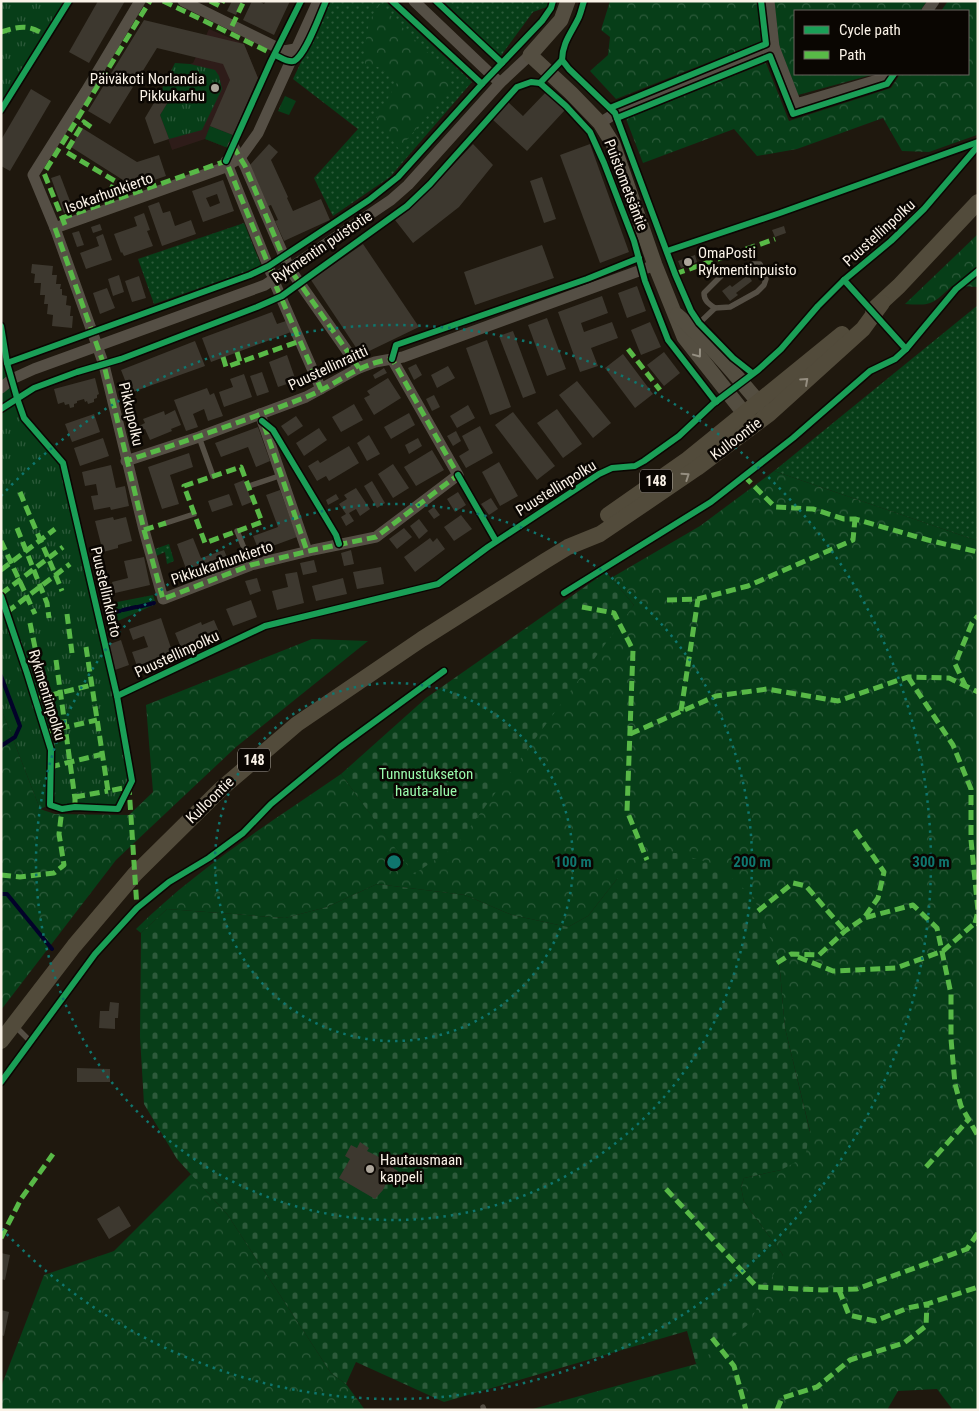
<svg xmlns="http://www.w3.org/2000/svg" width="979" height="1411" font-family="'Roboto Condensed',sans-serif">
<style>
.education{fill:#2e1c19}
.grass{fill:url(#grass-dots)}
.forest{fill:url(#forest-crowns)}
.cemetery{fill:url(#cemetery-stones)}
.park{fill:url(#park-tufts)}
.pitch{fill:#073e18}
.lines{fill:none;stroke-linecap:round;stroke-linejoin:round}
.stream{stroke:#03022a;stroke-width:4}
.building{fill:#3d382f;fill-rule:evenodd}
.lane{stroke:#554f45;stroke-width:5.5}
.street{stroke:#554f45;stroke-width:11}
.secondary{stroke:#544e41;stroke-width:15}
.primary{stroke:#524b3b;stroke-width:16}
.quiet{stroke:#58b947;stroke-width:5;stroke-dasharray:10 5;stroke-linecap:butt}
.cycleway-casing{stroke:#0a0602;stroke-width:9}
.cycleway{stroke:#1a9f57;stroke-width:6}
.oneway{stroke:#969083}
.oneway2{stroke:#958e80}
.ring{fill:none;stroke:#0f766e;stroke-width:2.5;stroke-dasharray:2.5 5}
.poi-dot{fill:#ada69b;stroke:#0a0602;stroke-width:2}
.labels{text-anchor:middle;dominant-baseline:central;stroke-width:5;stroke-linejoin:round;paint-order:stroke}
.shield{fill:#0a0602;stroke:#b2aba2;stroke-width:1}
.shield-label{font-size:14px;font-weight:bold;fill:#faf2e7}
.poi-label{font-size:15px;fill:#faf2e7;stroke:#0a0602;text-anchor:start}
.street-label{font-size:15px;fill:#faf2e7;stroke:#0a0602}
.park-label{font-size:15px;fill:#99f9ab;stroke:#0a0602}
.centre{fill:#0f766e;stroke:#0a0602;stroke-width:2.5}
.ring-label{font-size:15px;text-anchor:middle;font-weight:bold;fill:#0f766e;stroke:#0a0602;stroke-width:5;stroke-linejoin:round;paint-order:stroke}
</style>
<defs>
<pattern id="grass-dots" width="8" height="8" patternUnits="userSpaceOnUse" patternTransform="scale(1.25)"><rect width="8" height="8" fill="#073e18"/><path d="M2 2h.1M6 6h.1" fill="none" stroke="#2c5a3a" stroke-width="1.8" stroke-linecap="round"/></pattern>
<pattern id="forest-crowns" width="20" height="18" patternUnits="userSpaceOnUse" patternTransform="scale(1.25)"><rect width="20" height="18" fill="#073e18"/><path d="M2 6a3 3 0 1 1 6 0M12 15a3 3 0 1 1 6 0" fill="none" stroke="#2c5a3a"/></pattern>
<pattern id="cemetery-stones" width="16" height="16" patternUnits="userSpaceOnUse" patternTransform="scale(1.25)"><rect width="16" height="16" fill="#073e18"/><path d="M2 7V4a2 2 0 0 1 4 0v3zM10 15v-3a2 2 0 0 1 4 0v3z" fill="#2c5a3a"/></pattern>
<pattern id="park-tufts" width="24" height="20" patternUnits="userSpaceOnUse" patternTransform="scale(1.25)"><rect width="24" height="20" fill="#073e18"/><path d="M3 7l-1-3M5 7V3M7 7l1-3M15 17l-1-3M17 17v-4M19 17l1-3" fill="none" stroke="#2c5a3a"/></pattern>
</defs>
<rect width="100%" height="100%" fill="#1f180e"/>
<polygon class="education" points="209,29 244,44 258,78 228,148 205,139 172,150 160,115 190,64 193,63"/>
<g class="grass">
<polygon points="330,1 385,1 472,82 390,177 333,216 314,178 358,129 293,79"/>
<polygon points="443,1 549,1 547,7 533,12 500,57"/>
<polygon points="244,223 261,265 246,272 154,304 138,259"/>
<polygon points="978,305 978,541 774,471"/>
<polygon points="169,544 174,561 167,564 165,552 154,557 152,550"/>
</g>
<g class="forest">
<polygon points="610,1 757,1 762,41 616,99 590,71 608,55 610,37 601,30"/>
<polygon points="774,1 927,1 920,11 795,11 795,74 875,74 798,95 779,45"/>
<polygon points="948,1 978,1 977,135 929,152 902,151 883,118 797,149 757,156 734,129 643,163 626,119 766,63 789,121 891,88 900,74 968,74 968,11 941,11"/>
<path d="M379,4L449,74L452,87L399,149L376,119L398,81L378,67L365,64C365,43 366,22 379,4Z"/>
<path d="M978,234V287L952,286C933,304 932,306 905,304Z"/>
<path d="M774,471L978,541V1410H953L937,1389L898,1391L887,1410H529L696,1364L783,1255L744,1202L741,1187L744,1178L781,1170L810,1131L785,1028L779,960L617,879L588,916L568,927L512,915L465,895L377,884L327,907L285,918L167,909L141,933L136,929C196,869 271,822 341,774L414,873L634,605L611,578L700,526Z"/>
<polygon points="312,639 368,641 236,747 116,860 1,1010 1,708 40,809 55,814 129,815 153,792 146,705"/>
<polygon points="191,1174 227,1214 331,1373 346,1384 365,1410 1,1410 1,1387 44,1275 114,1251"/>
</g>
<g class="cemetery">
<polygon points="606,572 634,605 456,846 414,874 341,774 426,698"/>
<polygon points="649,852 676,853 717,865 754,898 779,960 785,1028 810,1132 805,1157 781,1170 744,1178 741,1187 744,1202 783,1255 749,1324 696,1364 687,1331 444,1402 356,1362 346,1384 331,1373 227,1214 177,1159 144,1104 140,1037 141,933 167,909 285,918 327,907 377,884 465,895 512,915 568,927 588,916 617,879"/>
</g>
<g class="park">
<polygon points="1,1 69,1 1,110"/>
<polygon points="175,63 190,64 215,70 219,76 222,89 202,130 169,139 160,115 171,97 161,91"/>
<polygon points="285,96 296,101 289,115 278,111"/>
<polygon points="1,323 12,379 24,418 63,463 117,696 132,781 118,809 75,807 62,809 50,805 40,809 1,708"/>
<polygon points="153,595 156,604 111,624 107,604"/>
</g>
<polygon class="pitch" points="210,126 233,135 228,148 205,139"/>
<g class="lines">
<g class="stream">
<polyline points="138,607 154,603"/>
<polyline points="123,610 136,607"/>
<polyline points="110,613 120,611"/>
<polyline points="1,676 20,726 15,737 1,746"/>
<polyline points="1,894 7,894 52,949"/>
</g>
</g>
<g class="building">
<polygon points="98,1 125,1 89,63 69,52"/>
<polygon points="232,1 243,1 236,15 227,11"/>
<polygon points="252,1 259,1 264,4 266,1 290,1 274,35 243,20"/>
<polygon points="144,20 244,44 258,78 233,135 210,126 230,80 223,64 157,48 110,124 88,111"/>
<polygon points="31,89 51,101 10,171 1,166 1,140"/>
<polygon points="161,91 171,97 160,115 169,139 154,144 145,118"/>
<polygon points="546,92 565,110 527,151 492,119 508,102 523,116"/>
<polygon points="82,128 137,162 159,155 166,176 134,187 71,147"/>
<polygon points="269,144 278,152 271,160 288,197 287,198 293,211 321,199 330,220 284,241 275,221 278,220 271,205 268,206 250,165"/>
<polygon points="473,144 493,165 459,207 413,243 395,220 436,183"/>
<polygon points="590,144 629,252 600,263 560,155"/>
<polygon points="60,175 73,209 64,213 51,178"/>
<polygon points="542,177 556,219 544,223 530,181"/>
<path d="M223,180L234,211L203,222L192,191ZM217,194L220,203L210,207L206,198Z"/>
<polygon points="159,202 163,213 170,211 175,226 191,220 196,234 162,246 148,206"/>
<polygon points="144,213 150,230 147,231 153,246 124,256 122,252 121,253 114,234 137,226 134,217"/>
<polygon points="100,224 102,230 93,233 91,227"/>
<polygon points="784,226 786,233 775,237 772,230"/>
<polygon points="79,231 84,245 77,247 72,233"/>
<polygon points="103,234 112,260 86,269 80,253 99,246 96,237"/>
<polygon points="363,244 419,327 361,355 311,280"/>
<polygon points="542,245 554,278 475,305 464,272"/>
<polygon points="695,255 697,262 681,268 678,261"/>
<polygon points="32,264 53,266 52,275 57,275 56,284 61,284 60,289 62,289 62,295 67,296 66,305 71,306 70,316 73,316 72,328 52,326 53,315 47,314 48,304 44,304 45,295 40,295 41,283 34,283 35,274 31,273"/>
<polygon points="119,275 124,292 113,296 108,279"/>
<polygon points="748,275 752,281 736,293 738,295 730,301 722,291 730,285 732,287"/>
<polygon points="139,276 146,298 132,302 125,281"/>
<polygon points="637,286 646,311 627,318 618,293"/>
<polygon points="107,288 115,308 100,314 93,293"/>
<polygon points="602,296 608,313 581,323 584,332 612,322 618,338 591,348 598,366 580,372 558,312"/>
<polygon points="272,312 277,324 286,321 291,332 211,362 202,338"/>
<polygon points="547,318 566,369 547,376 528,325"/>
<polygon points="650,322 661,347 641,355 631,330"/>
<polygon points="513,331 536,393 523,398 499,336"/>
<polygon points="487,340 511,407 490,415 466,348"/>
<polygon points="195,341 205,366 130,393 121,370"/>
<polygon points="664,352 680,373 664,386 647,365"/>
<polygon points="623,354 653,394 635,408 605,368"/>
<polygon points="287,355 296,381 278,387 269,362"/>
<polygon points="416,364 422,375 414,380 408,368"/>
<polygon points="448,366 455,378 437,388 431,375"/>
<polygon points="384,368 387,373 375,379 373,375"/>
<polygon points="262,372 269,392 257,396 250,376"/>
<polygon points="244,374 252,397 224,407 219,392 233,387 230,379"/>
<polygon points="95,378 99,394 97,395 97,398 94,399 94,402 88,404 87,401 85,402 84,399 77,401 77,403 74,404 74,407 70,408 69,404 65,405 64,402 58,404 54,389"/>
<polygon points="388,378 401,398 374,415 364,398 370,395 367,391"/>
<polygon points="577,381 611,423 593,438 559,395"/>
<polygon points="207,388 210,395 214,393 223,416 208,421 204,409 193,414 198,427 186,431 174,400"/>
<polygon points="434,395 440,407 432,411 426,399"/>
<polygon points="354,404 363,420 341,432 332,417"/>
<polygon points="468,405 475,418 457,428 450,416"/>
<polygon points="557,409 582,444 563,458 537,423"/>
<polygon points="175,410 181,425 171,429 172,431 150,440 145,429 139,431 137,427 145,423 143,419 164,411 165,415"/>
<polygon points="513,412 555,466 537,480 495,425"/>
<polygon points="409,413 415,425 391,439 384,427"/>
<polygon points="94,414 100,432 72,442 65,424"/>
<polygon points="296,416 303,426 288,436 281,426"/>
<polygon points="480,426 493,453 466,468 459,456 469,450 462,436"/>
<polygon points="258,427 270,461 256,467 248,447 221,457 215,443"/>
<polygon points="319,428 327,440 304,456 296,443"/>
<polygon points="456,431 461,441 453,446 447,436"/>
<polygon points="369,435 380,454 367,461 357,443"/>
<polygon points="103,438 109,456 80,466 74,448"/>
<polygon points="418,438 422,446 409,454 405,445"/>
<polygon points="349,446 359,463 329,481 326,476 317,481 308,466 318,460 320,463"/>
<polygon points="432,450 444,470 416,486 404,467"/>
<polygon points="189,453 193,467 170,475 179,504 162,509 148,467"/>
<polygon points="499,462 518,496 500,506 482,472"/>
<polygon points="393,464 409,488 393,498 378,474"/>
<polygon points="111,465 116,488 125,486 129,506 111,510 110,507 94,510 91,496 98,495 96,484 85,486 82,472"/>
<polygon points="244,480 252,502 242,506 234,484"/>
<polygon points="372,481 385,503 377,508 364,486"/>
<polygon points="356,488 370,509 360,516 356,509 349,513 354,521 346,526 341,517 346,514 339,504 347,499 344,495"/>
<polygon points="280,490 297,537 259,551 253,536 278,527 266,495"/>
<polygon points="458,492 466,505 455,512 447,499"/>
<polygon points="229,494 233,505 212,512 208,501"/>
<polygon points="336,494 339,499 328,505 326,500"/>
<polygon points="491,498 498,509 489,515 481,504"/>
<polygon points="434,507 440,515 434,519 428,511"/>
<polygon points="461,515 472,529 454,541 444,527"/>
<polygon points="113,517 114,520 126,517 132,541 118,545 118,548 103,552 95,521"/>
<polygon points="419,519 428,531 419,539 410,526"/>
<polygon points="404,528 412,537 397,549 389,539"/>
<polygon points="193,538 201,558 224,550 229,562 189,577 177,544"/>
<polygon points="430,538 433,542 437,538 445,549 415,572 404,557"/>
<polygon points="351,550 354,564 344,566 341,553"/>
<polygon points="144,557 150,585 115,593 112,582 128,578 124,561"/>
<polygon points="314,560 317,572 303,575 300,563"/>
<polygon points="381,567 384,584 357,589 353,572"/>
<polygon points="297,572 304,603 277,610 272,591 288,587 285,574"/>
<polygon points="257,578 261,591 250,595 245,581"/>
<polygon points="343,578 347,594 316,601 312,586"/>
<polygon points="251,600 257,617 233,626 226,609"/>
<polygon points="161,618 174,657 138,669 132,652 148,647 144,636 133,640 129,629"/>
<polygon points="214,620 220,634 182,650 175,633 201,622 202,625"/>
<polygon points="121,640 129,665 115,670 107,645"/>
<polygon points="110,1002 119,1003 118,1018 115,1018 115,1029 99,1028 100,1011 109,1011"/>
<polygon points="77,1068 110,1069 110,1082 77,1082"/>
<polygon points="360,1142 369,1148 367,1151 395,1165 393,1168 398,1171 392,1181 388,1179 383,1190 375,1199 339,1178 350,1159 345,1156 351,1145 357,1148"/>
<polygon points="119,1206 131,1226 109,1239 97,1219"/>
<polygon points="1,1253 10,1255 5,1280 1,1279"/>
<polygon points="1,1310 9,1312 4,1336 1,1335"/>
</g>
<g class="lines">
<g class="lane">
<path d="M753,264H760L766,279L764,285L757,292L730,307L715,308C709,304 704,301 704,293L723,274Z"/>
<polyline points="693,329 715,308"/>
<polyline points="199,437 213,476"/>
<polyline points="249,486 282,475"/>
<polyline points="166,523 194,514"/>
<polyline points="237,531 251,565"/>
<polyline points="15,1026 31,1042"/>
<polyline points="483,1407 484,1410"/>
</g>
<g class="street">
<polyline points="140,1 86,91 33,175 55,228 223,168 240,158 258,133 318,1"/>
<polyline points="183,1 284,51 295,49"/>
<polyline points="414,1 500,83"/>
<polyline points="769,1 774,47 796,104 881,79 884,74"/>
<polyline points="927,11 934,1"/>
<polyline points="600,123 619,111 774,47"/>
<polyline points="233,146 245,166 287,263"/>
<polyline points="226,161 271,273"/>
<polyline points="55,228 104,365 144,530 163,599 251,565 313,550 376,537 458,475 392,359"/>
<polyline points="294,275 359,368"/>
<polyline points="276,286 321,389"/>
<polyline points="1,388 12,379 34,369 265,285 391,200 408,185 500,83 530,55"/>
<polyline points="260,414 307,551"/>
<polyline points="126,461 199,437 306,397 359,368 375,362 403,357 655,265"/>
</g>
<g class="secondary">
<polyline points="568,1 561,20 530,55 571,93 600,123 613,144 655,265 684,337 751,422"/>
<path d="M677,315C710,343 738,378 766,411"/>
</g>
<g class="primary">
<polyline points="873,310 899,286 978,202"/>
<polyline points="608,515 688,459 842,334"/>
<polyline points="1,1041 74,946 135,874 222,788 297,724 422,639 545,561 568,547 600,534 697,468 769,414 863,329 882,303"/>
</g>
<g class="quiet">
<polyline points="163,1 275,55"/>
<polyline points="210,1 220,6 223,1"/>
<polyline points="232,26 244,1"/>
<path d="M1,32C20,26 29,24 46,36"/>
<polyline points="91,127 84,122 66,152 115,181 109,194 111,201"/>
<polyline points="233,146 245,166 285,261"/>
<polyline points="62,218 226,161 271,271"/>
<polyline points="65,225 44,173 150,1"/>
<path d="M55,228L104,365L144,530L163,599L251,565L313,550L376,537L458,475L392,359C356,364 337,385 306,397C247,420 186,441 126,461"/>
<polyline points="675,274 775,239"/>
<polyline points="294,275 359,368"/>
<polyline points="276,286 321,389"/>
<polyline points="628,349 660,390"/>
<polyline points="237,352 240,362"/>
<polyline points="223,357 226,367 300,341"/>
<polyline points="264,425 307,551"/>
<polygon points="241,467 262,522 205,543 184,486"/>
<polyline points="744,476 775,507 813,509 844,519 855,519 928,540 978,552"/>
<path d="M20,492C33,525 49,558 62,591"/>
<polyline points="17,528 47,603 49,618"/>
<polyline points="144,530 166,523"/>
<polyline points="1,541 35,614"/>
<polyline points="1,570 55,529"/>
<polyline points="1,594 63,547"/>
<polyline points="667,600 698,599 748,586 853,540 855,519"/>
<polyline points="582,607 614,613 633,650 627,811 647,860"/>
<polyline points="7,612 70,564"/>
<polyline points="67,614 72,653"/>
<polyline points="30,623 39,667"/>
<polyline points="86,647 108,791 129,787 137,908"/>
<polyline points="56,660 75,799 75,807"/>
<polyline points="908,677 953,745 971,789 971,840 978,911 975,923"/>
<polyline points="966,687 955,664 972,623 978,616"/>
<polyline points="35,699 92,685"/>
<polyline points="681,711 698,599"/>
<polyline points="45,732 97,720"/>
<polyline points="630,734 716,696 767,689 838,701 908,677 949,678 978,692"/>
<polyline points="50,767 103,754"/>
<polyline points="75,797 108,791"/>
<polyline points="855,830 884,872 878,898 864,918"/>
<polyline points="1,875 20,877 54,873 64,865 59,834 62,809"/>
<polyline points="758,911 793,883 806,886 845,931"/>
<polyline points="798,957 833,971 896,968 943,951 975,923 978,924"/>
<polyline points="777,963 791,954 819,955 845,931 864,918 913,905 937,928 951,994 951,1039 955,1084 961,1106 978,1136"/>
<polyline points="926,1167 969,1119"/>
<polyline points="666,1189 757,1287 822,1290 857,1289 967,1249 978,1233"/>
<polyline points="1,1238 21,1199 53,1154"/>
<polyline points="839,1290 849,1315 875,1321 908,1308 927,1304"/>
<polyline points="712,1338 734,1366 746,1410"/>
<polyline points="777,1410 782,1398 817,1387 850,1360 904,1343 926,1326 927,1304 978,1287"/>
</g>
<g class="cycleway-casing">
<g id="cycleway">
<polyline points="436,1 502,63"/>
<path d="M275,55C280,57 288,63 294,61C306,55 320,14 326,1"/>
<polyline points="562,60 569,69 615,113 675,274 691,311 699,323 733,358 752,373"/>
<path d="M540,83L562,60C562,43 572,32 579,17C581,12 582,7 584,1"/>
<polyline points="482,84 542,21 551,8 553,1"/>
<polyline points="610,108 766,44 761,1"/>
<polyline points="1,110 69,1"/>
<polyline points="617,118 770,56 793,114 887,84 894,74"/>
<polyline points="226,161 271,61 301,1"/>
<polyline points="667,251 780,213 978,142"/>
<polyline points="844,280 906,349"/>
<polyline points="1,326 7,363 17,398 24,418 63,463 117,696 132,781 118,809 75,807 62,809 50,805 51,750 27,673 1,596"/>
<polyline points="392,359 396,345 587,279 639,258"/>
<polyline points="7,363 250,275 269,266 369,200 398,177 482,84 392,1"/>
<polyline points="1,409 34,388 77,372 121,359 257,307 282,296 407,206 430,184 517,87 531,82 540,83 566,106 590,132 604,163 634,241 645,281 668,340 716,402"/>
<polyline points="262,421 273,430 336,535 339,544"/>
<polyline points="458,475 496,541"/>
<polyline points="564,593 711,502 793,438 870,371 895,359 906,349 956,289 978,271"/>
<polyline points="117,696 265,626 438,584 488,547 599,474 612,468 635,466 644,461 679,436 713,404 758,370 781,349 818,306 844,280 891,241 924,209 978,146"/>
<polyline points="1,1082 95,954 137,908 169,882 209,858 243,833 271,804 340,747 444,671"/>
</g>
</g>
<use href="#cycleway" class="cycleway"/>
</g>
<defs><path id="oneway-chevron" d="M-2-3.5L2.5 0L-2 3.5" fill="none" stroke-width="1.6" stroke-linecap="round" stroke-linejoin="round" transform="scale(1.25)"/></defs>
<use class="oneway" href="#oneway-chevron" transform="translate(698 354) rotate(53)"/>
<g class="oneway2">
<use href="#oneway-chevron" transform="translate(805 381) rotate(-42)"/>
<use href="#oneway-chevron" transform="translate(686 476) rotate(-34)"/>
</g>
<g class="ring">
<circle cx="394" cy="862" r="179"/>
<circle cx="394" cy="862" r="358"/>
<path d="M1 496A537 537 0 1 1 1 1228"/>
</g>
<g class="poi-dot">
<circle cx="215" cy="88" r="5"/>
<circle cx="688" cy="262" r="5"/>
<circle cx="370" cy="1169" r="5"/>
</g>
<g class="labels">
<g class="shield">
<rect x="640" y="469.5" width="32" height="23" rx="4"/>
<rect x="238" y="748.5" width="32" height="23" rx="4"/>
</g>
<g class="shield-label">
<text x="656" y="481">148</text>
<text x="254" y="760">148</text>
</g>
<g class="poi-label">
<text x="205" y="79" text-anchor="end">Päiväkoti Norlandia<tspan x="205" dy="17">Pikkukarhu</tspan></text>
<text x="698" y="253">OmaPosti<tspan x="698" dy="17">Rykmentinpuisto</tspan></text>
<text x="380" y="1160">Hautausmaan<tspan x="380" dy="17">kappeli</tspan></text>
</g>
<g class="street-label">
<text transform="translate(626 185) rotate(69)">Puistometsäntie</text>
<text transform="translate(109 193) rotate(-20)">Isokarhunkierto</text>
<text transform="translate(879 233) rotate(-42)">Puustellinpolku</text>
<text transform="translate(322 247) rotate(-34)">Rykmentin puistotie</text>
<text transform="translate(328 368) rotate(-25)">Puustellinraitti</text>
<text transform="translate(131 414) rotate(77)">Pikkupolku</text>
<text transform="translate(736 439) rotate(-37)">Kulloontie</text>
<text transform="translate(556 488) rotate(-32)">Puustellinpolku</text>
<text transform="translate(222 563) rotate(-19)">Pikkukarhunkierto</text>
<text transform="translate(106 592) rotate(77)">Puustellinkierto</text>
<text transform="translate(177 654) rotate(-25)">Puustellinpolku</text>
<text transform="translate(47 695) rotate(73)">Rykmentinpolku</text>
<text transform="translate(210 800) rotate(-44)">Kulloontie</text>
</g>
<g class="park-label">
<text x="426" y="774">Tunnustukseton<tspan x="426" dy="17">hauta-alue</tspan></text>
</g>
</g>
<circle cx="394" cy="862" r="8" class="centre"/>
<g class="ring-label">
<text x="573" y="867">100 m</text>
<text x="752" y="867">200 m</text>
<text x="931" y="867">300 m</text>
</g>
<rect width="979" height="1411" fill="none" stroke="#faf2e7" stroke-width="5"/>
<rect x="794" y="10" width="175" height="65" fill="#0a0602" stroke="#6a645e"/>
<rect x="804" y="26" width="25" height="8" fill="#1a9f57" stroke="#6a645e"/>
<text x="839" y="35" font-size="15" fill="#faf2e7">Cycle path</text>
<rect x="804" y="51" width="25" height="8" fill="#58b947" stroke="#6a645e"/>
<text x="839" y="60" font-size="15" fill="#faf2e7">Path</text>
</svg>
